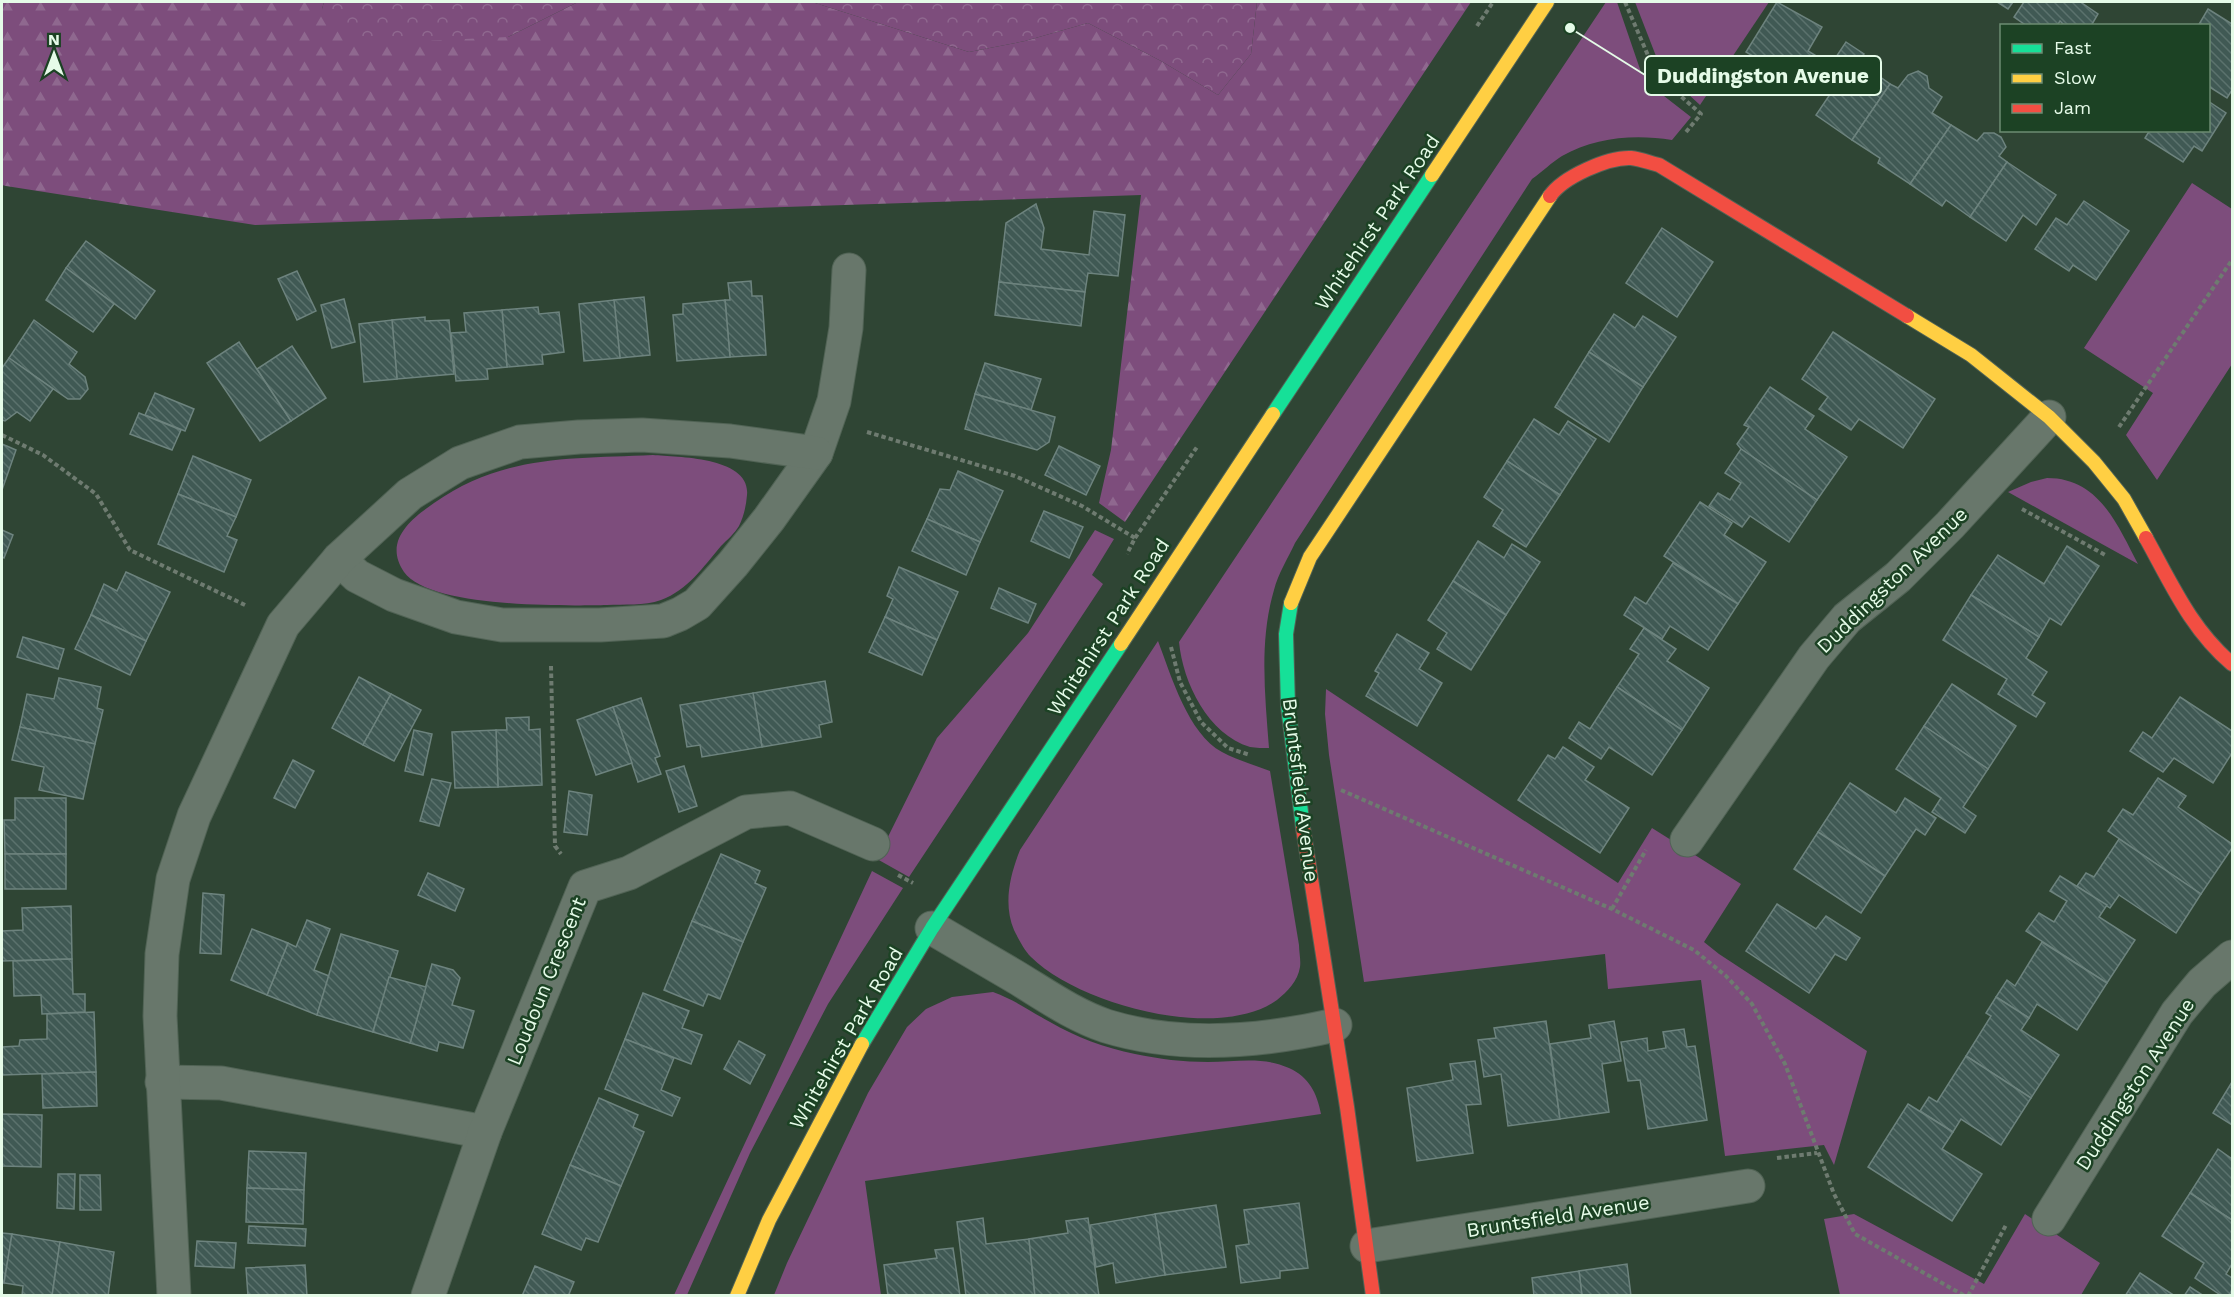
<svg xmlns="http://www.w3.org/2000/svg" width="2234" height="1297" font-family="'Work Sans',sans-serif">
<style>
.grass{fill:#7d4d7c}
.forest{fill:url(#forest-firs)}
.park{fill:url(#park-crowns)}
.building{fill:url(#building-back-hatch);stroke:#6d837e;stroke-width:1.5}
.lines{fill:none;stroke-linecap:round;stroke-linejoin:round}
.street-casing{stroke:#516355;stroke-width:35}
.fast-casing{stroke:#516355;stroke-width:16}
.slow-casing{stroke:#516355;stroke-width:16}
.jam-casing{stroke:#516355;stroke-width:16}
.path{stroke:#6e7b70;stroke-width:4;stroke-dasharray:4.5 3;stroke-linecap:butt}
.street{stroke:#68776b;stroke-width:33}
.fast{stroke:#16e098;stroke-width:14}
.slow{stroke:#ffcf43;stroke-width:14}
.jam{stroke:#f24e42;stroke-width:14}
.labels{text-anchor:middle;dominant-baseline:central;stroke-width:5;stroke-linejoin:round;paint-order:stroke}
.street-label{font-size:20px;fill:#e5fbe8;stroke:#1c4224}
.leader{fill:none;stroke:#e5fbe8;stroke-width:2}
.callout-dot{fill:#e5fbe8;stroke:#1c4224;stroke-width:2}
.callout{fill:#1c4224;stroke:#e5fbe8;stroke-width:2}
.callout-label{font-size:21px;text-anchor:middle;font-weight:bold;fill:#e5fbe8}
</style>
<defs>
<pattern id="forest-firs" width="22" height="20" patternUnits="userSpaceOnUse" patternTransform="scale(1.5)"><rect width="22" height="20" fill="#7d4d7c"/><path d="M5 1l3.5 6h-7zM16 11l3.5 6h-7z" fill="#8f688f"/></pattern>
<pattern id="park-crowns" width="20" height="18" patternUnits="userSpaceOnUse" patternTransform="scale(1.5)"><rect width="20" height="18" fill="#7d4d7c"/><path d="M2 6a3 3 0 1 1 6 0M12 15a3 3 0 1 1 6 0" fill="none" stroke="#8f688f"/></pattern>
<pattern id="building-back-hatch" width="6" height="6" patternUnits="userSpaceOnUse" patternTransform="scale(1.5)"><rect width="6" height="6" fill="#405954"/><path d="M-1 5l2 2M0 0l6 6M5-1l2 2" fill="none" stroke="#5b726d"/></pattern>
</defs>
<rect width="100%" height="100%" fill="#2f4534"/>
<g class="grass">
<path d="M1606,2H1617L1641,72L1655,89L1691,117L1672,140C1635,134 1595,137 1562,156C1552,162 1542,172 1532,179L1295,543C1288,558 1278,574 1274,590C1259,641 1265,695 1269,748C1263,748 1256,748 1250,747C1208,734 1183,683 1179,642Z"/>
<polygon points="1635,2 1769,2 1700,105 1661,69"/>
<polygon points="2192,183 2232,209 2232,364 2157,480 2126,435 2153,393 2084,348"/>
<path d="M653,455C678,457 751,457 747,495C746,506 744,516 739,526C735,533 727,540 721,546C703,567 688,590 661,600C644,606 624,604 607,605C566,606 429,608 404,572C383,541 411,519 434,503C504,454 572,459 653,455Z"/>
<path d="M2047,478C2099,478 2117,524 2138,564L2008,492L2031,482Z"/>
<polygon points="1095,530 1114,539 1092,575 1103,584 909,877 877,859 937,738 1028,633"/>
<path d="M1158,641C1171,675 1188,734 1222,752C1237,760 1254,765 1270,771L1299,945C1299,952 1301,960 1300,967C1298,981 1287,992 1277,1000C1219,1042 1079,1005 1031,957C1024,950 1018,938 1014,930C1003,904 1010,875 1020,850Z"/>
<polygon points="1326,689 1618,883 1652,828 1741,884 1704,942 1719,954 1867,1051 1834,1165 1824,1145 1725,1156 1701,980 1608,989 1605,954 1364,982 1329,755 1325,714"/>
<polygon points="872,871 903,888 828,1004 750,1153 687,1295 674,1295"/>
<path d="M993,992C1017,1001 1028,1010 1050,1022C1076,1037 1105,1048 1135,1054C1159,1059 1183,1062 1208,1062C1235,1062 1263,1056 1289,1068C1309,1077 1317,1093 1321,1114L865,1181L881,1295H774L787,1263L868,1093L907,1027L926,1009L952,997Z"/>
<polygon points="1854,1214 1984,1284 2025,1214 2100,1263 2081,1295 1840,1295 1824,1219"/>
</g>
<polygon class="forest" points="2,2 324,2 322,9 508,37 578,2 812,2 969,52 1025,41 1088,23 1161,61 1218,95 1251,54 1257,2 1471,2 1125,522 1099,503 1111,450 1141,195 255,225 6,186 2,185"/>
<g class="park">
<polygon points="324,2 578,2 508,37 356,44 322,9"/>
<polygon points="812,2 1257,2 1251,54 1218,95 1161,61 1088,23 1025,41 969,52"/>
</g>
<g class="building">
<polygon points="1777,2 1822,27 1808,51 1823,60 1802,93 1765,71 1768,65 1746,52"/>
<polygon points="1997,2 2013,2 2008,9"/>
<polygon points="2024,2 2083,2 2082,3 2098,14 2091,26 2065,26 2060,21 2057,26 2027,26 2014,17"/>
<polygon points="2208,9 2232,24 2232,90 2227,98 2208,86 2208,26 2198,26"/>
<polygon points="1846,42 1864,54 1859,62 1890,84 1852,140 1816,115 1831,93 1818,84"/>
<polygon points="1918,71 1927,76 1929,88 1942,97 1932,113 1951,125 1910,184 1878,163 1880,158 1852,140 1890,84 1898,88 1908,75"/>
<polygon points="2208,101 2226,113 2202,151 2194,146 2183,162 2145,138 2150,130 2208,130"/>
<polygon points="1951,125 1977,141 1984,133 1994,133 2001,137 2006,147 1999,156 2007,162 1970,217 1946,200 1942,206 1910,184"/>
<polygon points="2007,162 2056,195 2036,225 2023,215 2006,241 1970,217"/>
<polygon points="2084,201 2129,231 2096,280 2073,265 2069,271 2035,249 2056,218 2067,225"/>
<polygon points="1036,204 1044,228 1041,249 1089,255 1094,211 1125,215 1118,276 1088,273 1085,292 999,282 1006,223"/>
<polygon points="1662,228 1713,262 1677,317 1626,283"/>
<polygon points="86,241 155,291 135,319 66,268"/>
<polygon points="66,268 114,304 93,332 46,300"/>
<polygon points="297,271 316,311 297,320 278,279"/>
<polygon points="751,281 752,296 762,296 766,355 730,357 725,300 730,300 728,283"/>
<polygon points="999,282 1085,292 1081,326 995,315"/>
<polygon points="644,297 650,355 620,358 614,300"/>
<polygon points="344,299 355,342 332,348 321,305"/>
<polygon points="614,300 620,358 584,361 579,304"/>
<polygon points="725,300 730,357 677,361 673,315 683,314 683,304"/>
<polygon points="538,307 539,314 559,312 564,352 542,355 543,364 507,367 502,310"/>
<polygon points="502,310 507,367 487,369 488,379 456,381 451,333 466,332 464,313"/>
<polygon points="1614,314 1635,328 1643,316 1676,337 1643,387 1589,352"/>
<polygon points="425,317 425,321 449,320 454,374 397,379 392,320"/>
<polygon points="34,320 77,352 69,364 85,377 88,389 80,399 68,399 9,358"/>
<polygon points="392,320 397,379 364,382 359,324"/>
<polygon points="1833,332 1935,399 1903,448 1859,419 1851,430 1819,409 1828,397 1802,379"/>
<polygon points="239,342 291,421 260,441 207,363"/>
<polygon points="292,346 326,398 291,421 257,369"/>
<polygon points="1589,352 1643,387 1609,442 1555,407"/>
<polygon points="9,358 53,389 30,421 17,412 5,421 2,420 2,368"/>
<polygon points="985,363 1041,379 1031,410 975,394"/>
<polygon points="1770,387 1814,416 1805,429 1847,457 1817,500 1741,449 1737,444 1749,427 1744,425"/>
<polygon points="155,393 194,409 185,431 145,415"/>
<polygon points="975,394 1055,417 1049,442 1037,450 965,429"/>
<polygon points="139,413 181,430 172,450 130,434"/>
<polygon points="1534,419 1559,435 1568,421 1596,439 1560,495 1507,461"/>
<polygon points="2,444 16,450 2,490"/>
<polygon points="1059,446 1100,466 1086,495 1045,475"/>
<polygon points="1741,449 1817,500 1789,542 1750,516 1742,527 1709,506 1718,493 1730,500 1741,483 1725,473"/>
<polygon points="193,456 251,480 236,517 178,494"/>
<polygon points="1507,461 1560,495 1526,547 1493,526 1503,510 1484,497"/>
<polygon points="958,471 1003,491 980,542 927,519 940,489 950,490"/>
<polygon points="178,494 236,517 227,536 237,540 224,572 158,544"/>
<polygon points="1700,502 1732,523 1724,535 1766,562 1738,604 1664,556"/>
<polygon points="1044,511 1083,527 1069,558 1031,541"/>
<polygon points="927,519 980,542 966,575 912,551"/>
<polygon points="2,530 13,535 4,558 2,557"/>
<polygon points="1478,541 1504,558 1512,544 1540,562 1506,615 1453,581"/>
<polygon points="2067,546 2099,566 2061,625 2050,618 2039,637 1971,595 1998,555 2044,584"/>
<polygon points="1673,563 1738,604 1708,650 1670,626 1662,639 1624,615 1635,597 1646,604"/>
<polygon points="899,567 958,592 937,640 885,617 893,599 887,596"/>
<polygon points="126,572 170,592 146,641 91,615 104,584 117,591"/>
<polygon points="1453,581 1506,615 1471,670 1437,649 1447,633 1428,620"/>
<polygon points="999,588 1036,604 1028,623 991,608"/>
<polygon points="1971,595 2039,637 2026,658 2047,672 2032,695 2045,703 2036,717 1998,694 2007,679 1943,640"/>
<polygon points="91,615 146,641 130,675 75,649"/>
<polygon points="885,617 937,640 922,675 869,652"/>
<polygon points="1644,628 1676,649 1667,661 1709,688 1682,730 1617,687 1639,654 1630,649"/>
<polygon points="1397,634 1429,653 1419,669 1442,683 1417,726 1366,696 1379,673 1375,671"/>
<polygon points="23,637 64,649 58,669 17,657"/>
<polygon points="359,677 391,694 363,745 332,728"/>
<polygon points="59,678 101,687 97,708 103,710 95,744 20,727 27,694 54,699"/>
<polygon points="825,681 832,722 819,725 821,737 762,747 753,693"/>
<polygon points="1952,684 2016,726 1988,769 1924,726"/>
<polygon points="1617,687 1682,730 1652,775 1609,747 1601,759 1569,738 1579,722 1590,729"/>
<polygon points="753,693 762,747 702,757 700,745 687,747 680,705"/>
<polygon points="391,694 421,710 394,761 363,745"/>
<polygon points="2180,697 2232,731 2232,753 2213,783 2174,758 2163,772 2130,751 2143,732 2152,738"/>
<polygon points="641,698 660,756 655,758 661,774 638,782 613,707"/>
<polygon points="613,707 632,763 596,775 577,720"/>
<polygon points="529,717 529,730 540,729 542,785 498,787 496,730 507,730 506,718"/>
<polygon points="1924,726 1988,769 1963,807 1976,816 1965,833 1932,812 1941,798 1896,769"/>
<polygon points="20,727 95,744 83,799 39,790 44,767 12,760"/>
<polygon points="414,730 432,734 423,775 405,771"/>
<polygon points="496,730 498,787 455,788 452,732"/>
<polygon points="1563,747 1594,767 1585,780 1629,808 1600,853 1518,800 1548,755 1555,759"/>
<polygon points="293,760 314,771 295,808 274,798"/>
<polygon points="684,766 697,806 679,812 666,771"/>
<polygon points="2158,778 2186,796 2178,807 2232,844 2232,848 2201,894 2108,831 2123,809 2133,815"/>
<polygon points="432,779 451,783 439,826 420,821"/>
<polygon points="1850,783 1896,813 1905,798 1936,818 1925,835 1916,829 1885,876 1818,832"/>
<polygon points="569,791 592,795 587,835 564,832"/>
<polygon points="15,798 66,798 66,854 5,854 4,820 15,820"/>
<polygon points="1818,832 1885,876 1861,913 1794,869"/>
<polygon points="2119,839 2201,894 2176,933 2119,895 2110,908 2077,886 2086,873 2094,877"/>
<rect x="5" y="854" width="61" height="35"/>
<polygon points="721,854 760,871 755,883 766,888 743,942 692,921"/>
<polygon points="428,873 464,889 455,911 418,895"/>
<polygon points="2060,876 2107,905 2099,917 2135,940 2107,983 2026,931 2039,913 2054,922 2067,901 2050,891"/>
<polygon points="203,893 224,895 221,954 200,953"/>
<polygon points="1777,904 1816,929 1826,916 1860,938 1846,960 1835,954 1809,993 1746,951"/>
<polygon points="71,906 72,959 2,961 2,931 23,930 22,908"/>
<polygon points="307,920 330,929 314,970 329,976 317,1015 267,995 288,943 296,947"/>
<polygon points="692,921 743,942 720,999 708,994 703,1006 664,990"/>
<polygon points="252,929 288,943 267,995 231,980"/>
<polygon points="341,934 398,951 373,1032 317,1015"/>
<polygon points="2042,942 2107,983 2077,1030 2037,1004 2029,1018 1996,997 2007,980 2015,986"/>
<polygon points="72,959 73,994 85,994 85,1012 42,1014 41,995 14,996 13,961"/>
<polygon points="432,964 453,970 460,978 452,1005 474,1011 463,1048 439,1042 437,1051 410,1043"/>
<polygon points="389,977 426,987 410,1043 373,1032"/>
<polygon points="643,993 689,1011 682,1028 702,1035 691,1064 625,1039"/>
<polygon points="1996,997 2029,1018 2021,1030 2059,1055 2031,1098 1966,1056 1991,1016 1986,1013"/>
<polygon points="94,1012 96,1072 2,1075 2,1047 19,1046 20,1040 47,1039 47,1014"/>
<polygon points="1546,1021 1560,1119 1508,1126 1501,1074 1484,1077 1478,1040 1496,1038 1494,1028"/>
<polygon points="1614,1021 1621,1061 1602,1064 1609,1112 1560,1119 1550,1044 1591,1038 1589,1025"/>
<polygon points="1684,1029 1687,1047 1695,1046 1707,1120 1648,1129 1640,1080 1628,1081 1621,1042 1647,1038 1648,1051 1666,1048 1663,1032"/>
<polygon points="625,1039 674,1058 661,1090 680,1098 672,1116 605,1089"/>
<polygon points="739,1041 765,1055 750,1084 724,1069"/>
<polygon points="1966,1056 2031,1098 2001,1145 1961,1119 1953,1132 1920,1111 1929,1097 1937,1102"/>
<polygon points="1475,1061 1481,1104 1466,1105 1473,1153 1417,1161 1407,1088 1453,1080 1450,1064"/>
<polygon points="96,1072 97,1106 43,1108 42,1074"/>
<polygon points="2232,1082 2232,1125 2213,1113"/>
<polygon points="599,1098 638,1115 633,1127 644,1132 621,1186 570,1165"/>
<polygon points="1908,1104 1953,1132 1942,1149 1982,1174 1952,1221 1868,1167"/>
<polygon points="2,1114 42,1115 41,1167 2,1166"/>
<polygon points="2218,1149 2232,1159 2232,1220 2190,1193"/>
<polygon points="249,1151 306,1153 304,1190 247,1188"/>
<polygon points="570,1165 621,1186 598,1242 586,1238 581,1250 542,1234"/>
<polygon points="58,1174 75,1174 74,1209 57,1208"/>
<polygon points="80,1175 100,1175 101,1210 80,1210"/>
<polygon points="247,1188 304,1190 303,1224 246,1222"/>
<polygon points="2190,1193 2232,1220 2232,1264 2226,1274 2232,1278 2232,1289 2229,1296 2222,1296 2195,1278 2204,1263 2162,1236"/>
<polygon points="1299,1203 1308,1268 1280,1271 1280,1278 1241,1283 1236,1246 1249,1244 1244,1210"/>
<polygon points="1216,1205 1226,1267 1165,1275 1155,1214"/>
<polygon points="1155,1214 1165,1275 1116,1283 1113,1263 1096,1267 1090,1225"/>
<polygon points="983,1218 986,1244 1029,1239 1035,1296 966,1296 957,1222"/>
<polygon points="1088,1218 1099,1296 1035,1296 1029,1239 1068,1233 1066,1221"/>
<polygon points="249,1226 306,1229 305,1246 248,1243"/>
<polygon points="2,1233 12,1234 4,1283 2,1282"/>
<polygon points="12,1234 60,1242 52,1296 22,1296 23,1286 4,1283"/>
<polygon points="197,1241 236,1243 234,1268 195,1266"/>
<polygon points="60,1242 114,1252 108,1296 52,1296"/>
<polygon points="953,1248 960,1296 888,1296 884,1265 937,1258 935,1250"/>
<polygon points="1627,1264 1631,1296 1582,1296 1579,1271"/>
<polygon points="305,1265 307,1296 248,1296 246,1268"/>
<polygon points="535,1266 574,1282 569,1294 573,1296 522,1296"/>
<polygon points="1579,1271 1582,1296 1534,1296 1532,1278"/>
<polygon points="2140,1273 2175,1296 2125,1296"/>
<polygon points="2190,1287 2204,1296 2184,1296"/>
</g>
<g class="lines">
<g class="street-casing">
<g id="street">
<polyline points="339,559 357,576 394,595 456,617 502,625 600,625 663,621 680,614 697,604 733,564 769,519 816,453 834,401 846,328 849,270"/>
<polyline points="1687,840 1814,657 1847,618 1898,577 1950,525 2049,417"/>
<path d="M932,928C959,944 987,960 1014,976C1044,994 1073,1015 1106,1026C1180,1049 1261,1042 1335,1025"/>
<polyline points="162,1082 221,1083 485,1132"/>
<polyline points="2049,1219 2177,1013 2202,983 2232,957"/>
<polyline points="1367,1246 1748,1186"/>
<polyline points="174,1296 160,1016 162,954 173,879 194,816 283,625 339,559 410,494 460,463 520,442 579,437 642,435 730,441 816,453"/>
<polyline points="428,1296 485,1132 585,887 629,873 746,812 790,808 873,844"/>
</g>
</g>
<g class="fast-casing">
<g id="fast">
<polyline points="1273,414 1432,175"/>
<polyline points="1291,603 1286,634 1288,706 1303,828"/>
<polyline points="862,1044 932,928 1121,644"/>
</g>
</g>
<g class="slow-casing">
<g id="slow">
<polyline points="1432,175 1547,2"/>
<polyline points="1907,316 1971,355 2049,417 2094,462 2124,499 2146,538"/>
<polyline points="1291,603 1310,557 1550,196"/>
<polyline points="1121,644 1273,414"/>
<polyline points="737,1296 769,1220 862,1044"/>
</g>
</g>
<g class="jam-casing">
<g id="jam">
<path d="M1550,196C1563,177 1608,157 1631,158C1641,159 1650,163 1659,165L1907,316"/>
<path d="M2146,538C2172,585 2191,629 2232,664"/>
<polyline points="1303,828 1347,1107 1373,1296"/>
</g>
</g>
<g class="path">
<polyline points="1625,2 1656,74 1701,114 1686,132"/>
<polyline points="1477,26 1493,2"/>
<polyline points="2119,427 2232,260"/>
<polyline points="867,432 1015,476 1082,506 1135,538 1127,554"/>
<polyline points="2,435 43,455 96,494 130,550 245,605"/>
<polyline points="2022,509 2107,556"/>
<polyline points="1135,538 1197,447"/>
<polyline points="1171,647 1180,682 1201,722 1228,748 1250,755"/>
<polyline points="551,666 555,846 561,854"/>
<polyline points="1341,790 1612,909 1694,950 1726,976 1752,1004 1785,1064 1834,1194 1855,1234 1965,1296"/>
<polyline points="898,875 913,883"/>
<polyline points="1612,909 1646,850"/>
<polyline points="1777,1158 1817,1153"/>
<polyline points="1968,1296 2006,1225"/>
</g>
<use href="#street" class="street"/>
<use href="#fast" class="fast"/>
<use href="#slow" class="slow"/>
<use href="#jam" class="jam"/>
</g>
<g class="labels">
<g class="street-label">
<text transform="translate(1377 222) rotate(-56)">Whitehirst Park Road</text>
<text transform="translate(1892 580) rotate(-44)">Duddingston Avenue</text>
<text transform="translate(1108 627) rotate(-57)">Whitehirst Park Road</text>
<text transform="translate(1301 790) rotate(83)">Bruntsfield Avenue</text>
<text transform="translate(546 981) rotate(-68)">Loudoun Crescent</text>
<text transform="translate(846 1038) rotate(-60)">Whitehirst Park Road</text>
<text transform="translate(2135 1084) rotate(-57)">Duddingston Avenue</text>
<text transform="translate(1558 1216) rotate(-9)">Bruntsfield Avenue</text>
</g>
</g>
<path class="leader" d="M1570 28L1645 75"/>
<circle class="callout-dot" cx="1570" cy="28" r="6"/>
<rect class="callout" x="1645" y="56" width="236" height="39" rx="6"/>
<g class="callout-label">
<text x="1763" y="83">Duddingston Avenue</text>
</g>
<rect width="2234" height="1297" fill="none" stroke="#e5fbe8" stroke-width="6"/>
<rect x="2000" y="24" width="210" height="108" fill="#1c4224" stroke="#6c8c72" stroke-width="1.5"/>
<rect x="2012" y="44" width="30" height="9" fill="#16e098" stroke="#6c8c72" stroke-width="1.5"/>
<text x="2054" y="54" font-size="18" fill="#e5fbe8">Fast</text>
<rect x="2012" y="74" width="30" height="9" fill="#ffcf43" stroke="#6c8c72" stroke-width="1.5"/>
<text x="2054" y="84" font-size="18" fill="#e5fbe8">Slow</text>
<rect x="2012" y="104" width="30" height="9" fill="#f24e42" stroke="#6c8c72" stroke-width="1.5"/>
<text x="2054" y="114" font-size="18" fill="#e5fbe8">Jam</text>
<g transform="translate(54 54)" stroke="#1c4224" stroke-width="4.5" paint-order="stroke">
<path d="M0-4.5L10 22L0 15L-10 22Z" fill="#e5fbe8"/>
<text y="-9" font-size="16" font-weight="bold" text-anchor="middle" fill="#e5fbe8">N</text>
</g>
</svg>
